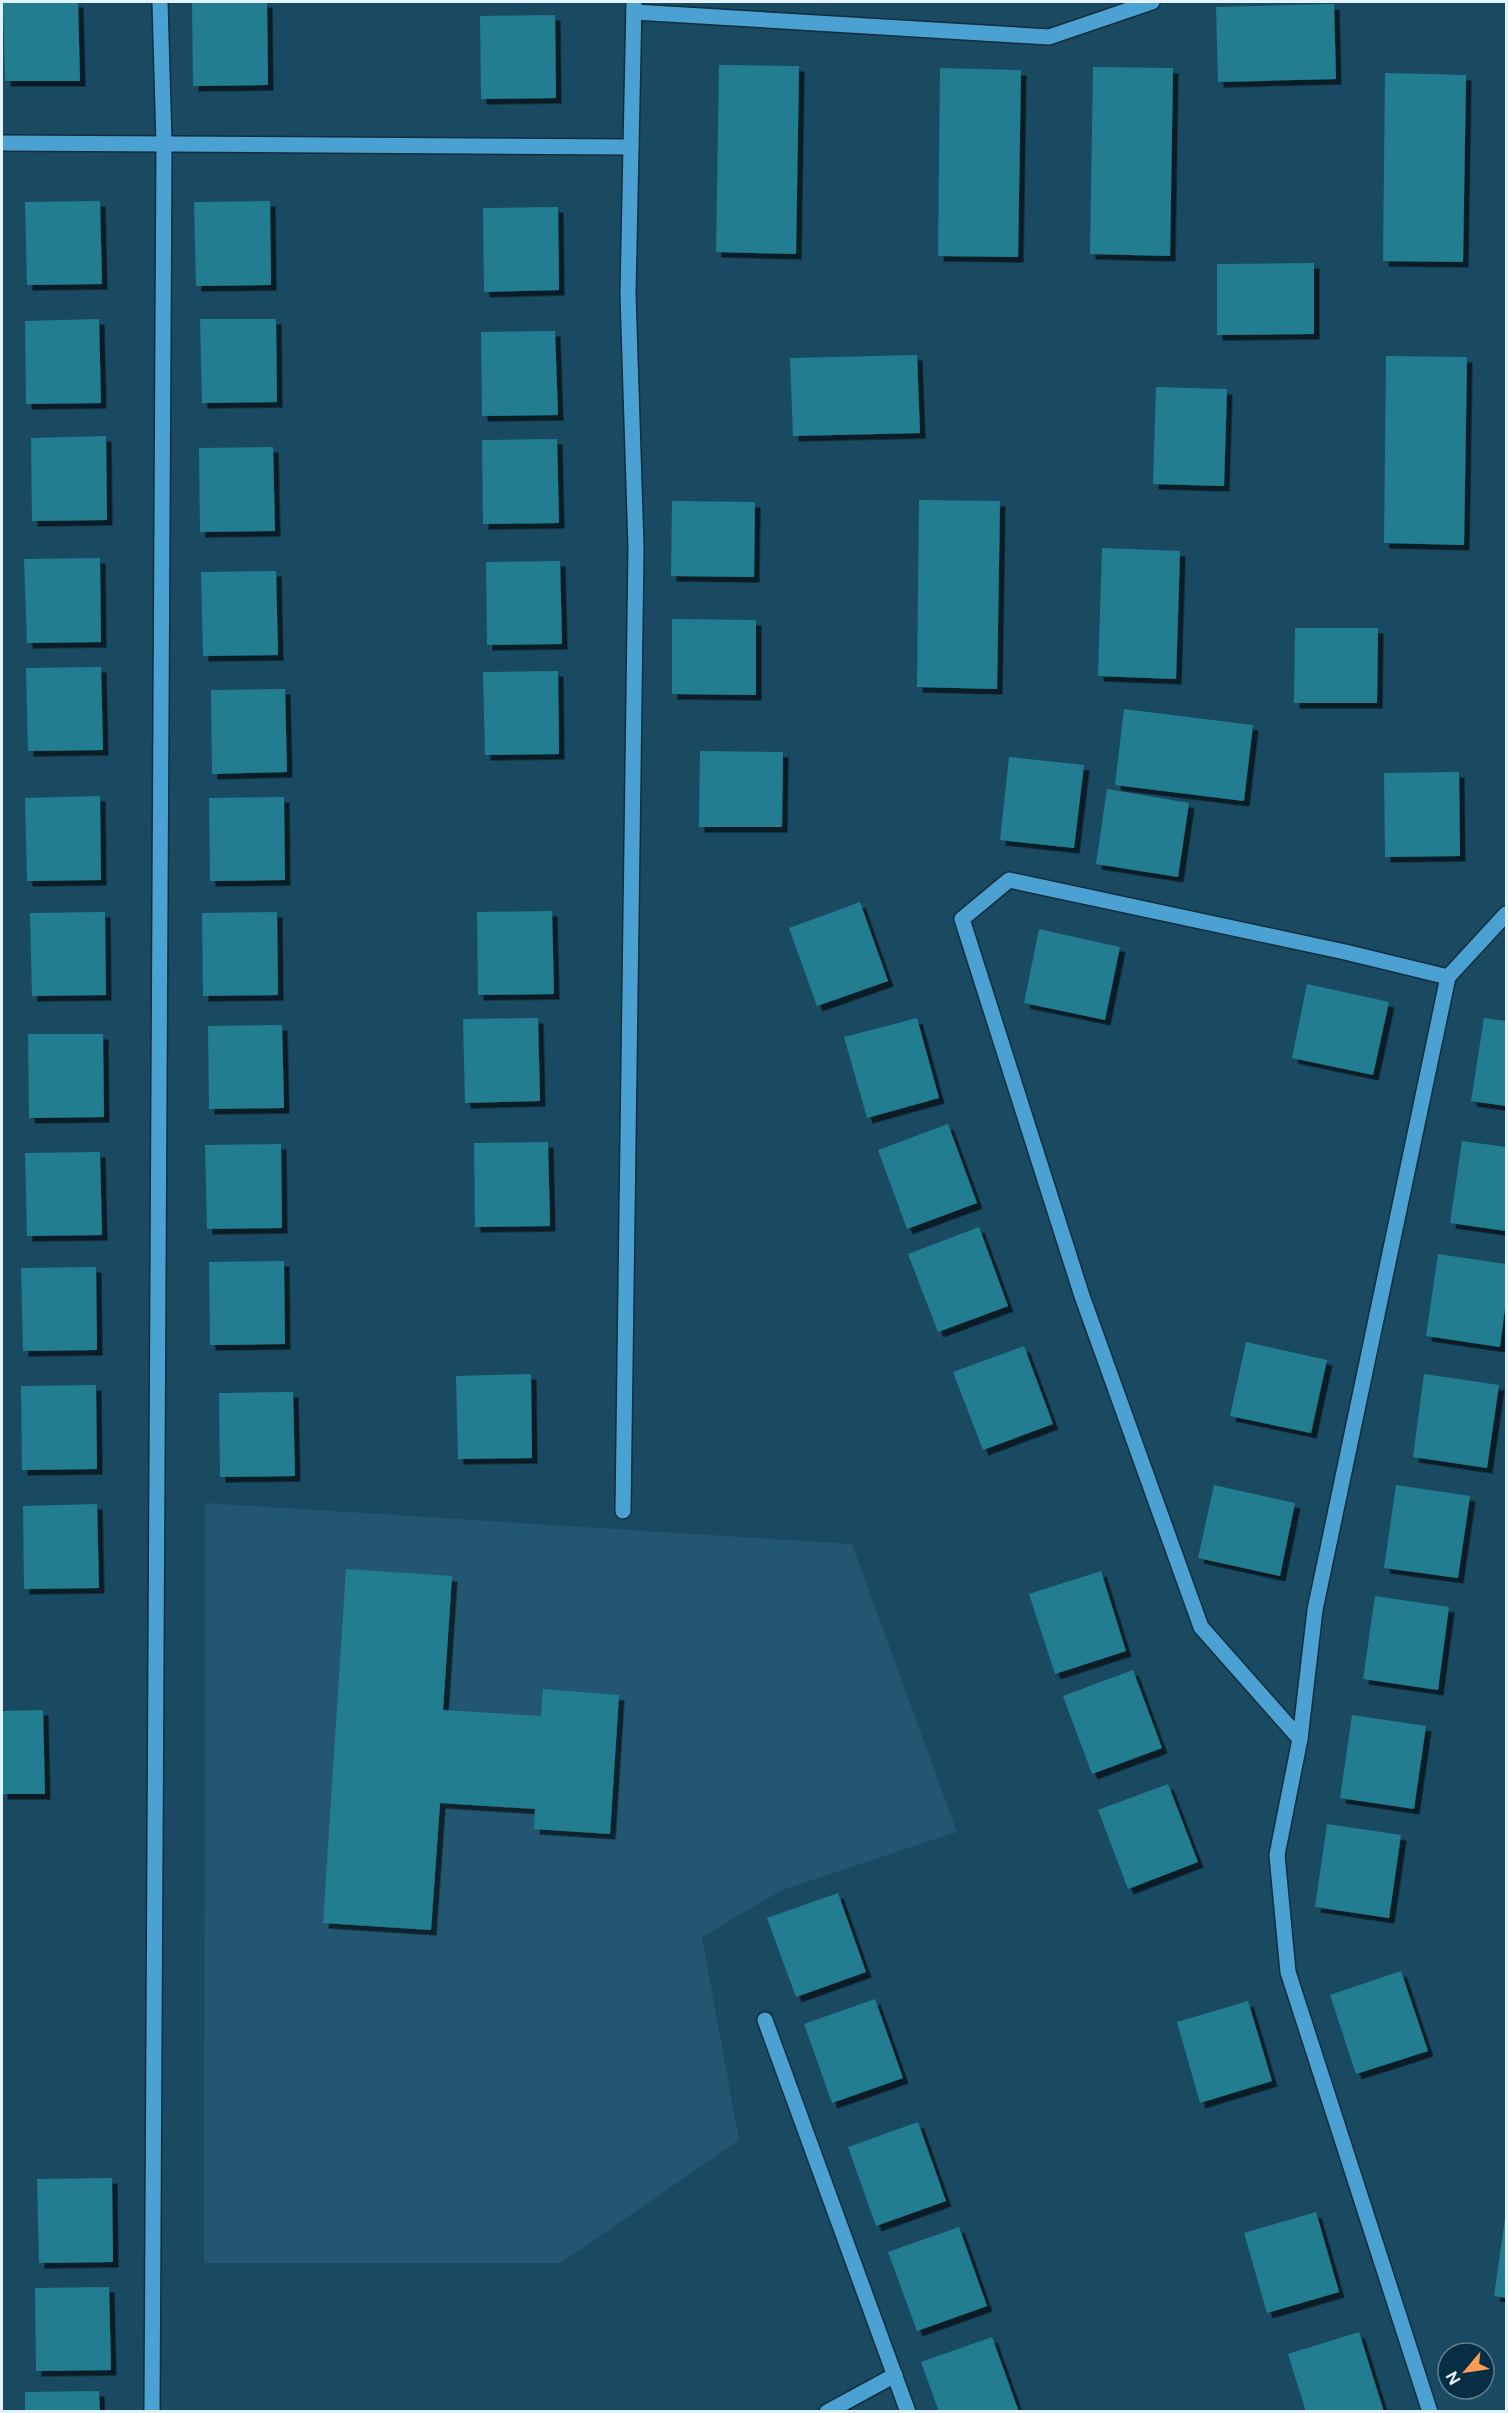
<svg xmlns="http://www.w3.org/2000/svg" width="1508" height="2413" font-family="'Public Sans',sans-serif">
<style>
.built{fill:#225671}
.building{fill:#207d91;filter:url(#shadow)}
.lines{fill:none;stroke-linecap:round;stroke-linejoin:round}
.minor-casing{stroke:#122e3d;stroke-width:18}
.minor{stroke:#4ba2d2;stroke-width:15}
</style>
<defs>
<filter id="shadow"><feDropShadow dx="5.5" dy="5.5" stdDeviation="0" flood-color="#0009"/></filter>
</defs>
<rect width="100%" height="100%" fill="#1a4962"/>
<polygon class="built" points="205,1503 852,1544 957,1832 782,1890 702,1937 739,2140 561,2263 204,2263"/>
<g class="building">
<polygon points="3,2 78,2 80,81 5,81"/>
<polygon points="267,2 268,85 193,86 192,3"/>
<polygon points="1334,4 1336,79 1218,82 1216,7"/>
<polygon points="555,15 556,98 481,99 480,16"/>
<polygon points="719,65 799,66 796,254 716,252"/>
<polygon points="1093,67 1173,68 1170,256 1090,254"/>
<polygon points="940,68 1021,70 1018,257 938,256"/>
<polygon points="1385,73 1466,75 1463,262 1383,261"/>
<polygon points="100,201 102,284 27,285 25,202"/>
<polygon points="270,201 271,285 196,286 194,202"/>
<polygon points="558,207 559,290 484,292 483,208"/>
<polygon points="1314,263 1314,334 1217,335 1217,264"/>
<polygon points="99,319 101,403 26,404 25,321"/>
<polygon points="200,319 276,319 277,402 202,403"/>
<polygon points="555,331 558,415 482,416 481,332"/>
<polygon points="917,355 920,433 793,436 790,358"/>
<polygon points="1386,356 1467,357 1464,545 1384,543"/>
<polygon points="1156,387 1227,389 1224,486 1153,484"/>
<polygon points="106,436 107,520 32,521 31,438"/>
<polygon points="557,439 559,523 483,524 482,440"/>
<polygon points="273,447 275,531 200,532 199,448"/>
<polygon points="919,500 1000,501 997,689 917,687"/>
<polygon points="672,501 755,502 754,577 671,576"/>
<polygon points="1102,548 1180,551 1176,679 1098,676"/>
<polygon points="100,558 101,642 27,643 24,559"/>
<polygon points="560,561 562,644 487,645 486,562"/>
<polygon points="276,571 278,655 203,656 201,572"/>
<polygon points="672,619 756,620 756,695 672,694"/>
<polygon points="1295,628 1378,628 1377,703 1294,703"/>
<polygon points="101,667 103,750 28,751 26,668"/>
<polygon points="558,671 559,754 485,755 483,672"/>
<polygon points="285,689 287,772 212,774 211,690"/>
<polygon points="1124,709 1253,725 1244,801 1115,785"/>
<polygon points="700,751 783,752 782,827 699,827"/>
<polygon points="1009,757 1084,765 1074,848 1000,840"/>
<polygon points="1459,772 1460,856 1385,857 1384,773"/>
<polygon points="1107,789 1189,803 1178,877 1096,864"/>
<polygon points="100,796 101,880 27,881 25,798"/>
<polygon points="284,797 285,880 210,881 209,798"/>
<polygon points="860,902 888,981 817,1006 789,928"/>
<polygon points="552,911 554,994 478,995 477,912"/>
<polygon points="105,912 106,995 32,996 30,913"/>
<polygon points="277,912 278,995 203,996 202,913"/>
<polygon points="1039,929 1120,947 1105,1020 1024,1003"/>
<polygon points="1307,984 1389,1002 1373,1075 1292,1058"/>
<polygon points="538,1018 540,1101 465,1103 463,1019"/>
<polygon points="917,1018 939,1098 867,1118 844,1037"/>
<polygon points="1484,1018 1506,1021 1506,1106 1471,1101"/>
<polygon points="282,1025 284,1108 209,1109 208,1026"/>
<polygon points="28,1034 103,1034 104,1117 29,1118"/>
<polygon points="948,1124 977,1203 907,1229 878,1150"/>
<polygon points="1462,1141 1506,1147 1506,1231 1450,1223"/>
<polygon points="548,1142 550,1226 475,1227 474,1143"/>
<polygon points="281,1144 282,1228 207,1229 205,1145"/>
<polygon points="100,1152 102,1235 27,1236 25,1153"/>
<polygon points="979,1227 1008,1306 938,1332 908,1254"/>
<polygon points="1438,1254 1506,1264 1506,1300 1500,1347 1426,1336"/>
<polygon points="284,1261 285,1344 210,1345 209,1262"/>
<polygon points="96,1267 97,1350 23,1351 21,1268"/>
<polygon points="1246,1342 1327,1360 1311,1433 1230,1416"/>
<polygon points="1024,1346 1053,1424 983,1450 953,1372"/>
<polygon points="531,1374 532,1458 458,1459 456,1376"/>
<polygon points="1424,1374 1499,1385 1487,1468 1413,1457"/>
<polygon points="96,1385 97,1469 22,1470 21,1386"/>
<polygon points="293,1392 295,1476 220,1477 219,1393"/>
<polygon points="1214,1485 1295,1503 1280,1576 1198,1558"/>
<polygon points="1396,1485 1470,1496 1458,1578 1384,1568"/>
<polygon points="97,1504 99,1588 24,1589 23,1506"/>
<polygon points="346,1569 452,1576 443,1710 541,1716 543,1689 619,1695 610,1834 534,1829 535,1809 440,1803 431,1930 323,1923"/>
<polygon points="1101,1571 1126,1651 1055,1674 1029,1594"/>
<polygon points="1375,1596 1449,1607 1438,1690 1363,1679"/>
<polygon points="1133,1670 1162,1748 1092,1774 1063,1696"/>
<polygon points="43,1710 45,1794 2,1794 2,1711"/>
<polygon points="1352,1715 1426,1726 1414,1809 1340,1798"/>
<polygon points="1168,1784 1198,1862 1128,1889 1098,1810"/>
<polygon points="1327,1824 1401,1835 1389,1918 1315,1907"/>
<polygon points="838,1893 866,1972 796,1997 767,1918"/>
<polygon points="1401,1971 1428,2051 1356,2074 1330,1995"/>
<polygon points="875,1999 903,2078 832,2103 804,2024"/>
<polygon points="1248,2001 1272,2081 1200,2103 1177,2022"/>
<polygon points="918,2122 946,2201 876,2226 848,2147"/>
<polygon points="112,2178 113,2262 39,2263 37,2179"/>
<polygon points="1316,2212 1339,2292 1267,2313 1244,2233"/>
<polygon points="1505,2219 1506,2219 1506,2298 1494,2296"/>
<polygon points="959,2227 987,2306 917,2331 888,2252"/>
<polygon points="109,2287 111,2370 36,2371 35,2288"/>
<polygon points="1359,2332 1384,2412 1306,2412 1288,2354"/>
<polygon points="992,2337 1019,2412 939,2412 921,2362"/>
<polygon points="99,2391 100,2412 25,2412 25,2392"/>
</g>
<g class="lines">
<g class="minor-casing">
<g id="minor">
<polyline points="634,12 1049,37 1152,2"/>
<polyline points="2,143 631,147"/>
<polyline points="623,1511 636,548 628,294 634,2"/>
<polyline points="1300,1739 1315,1610 1448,977 1506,914"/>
<polyline points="765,2020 908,2412"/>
<polyline points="152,2412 164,144 160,2"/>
<polyline points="827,2412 895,2375"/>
<polyline points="1430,2412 1288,1972 1277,1855 1300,1739 1201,1627 1082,1296 962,919 1009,880 1345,952 1448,977"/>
</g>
</g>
<use href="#minor" class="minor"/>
</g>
<rect width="1508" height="2413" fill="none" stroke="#e3f3fe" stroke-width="6"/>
<g transform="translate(1466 2371) rotate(241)"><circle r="28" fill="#072e42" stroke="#5f7d8d" stroke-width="1.5"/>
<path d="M0-4.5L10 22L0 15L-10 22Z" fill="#fd9d55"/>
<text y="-9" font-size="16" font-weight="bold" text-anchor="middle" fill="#e3f3fe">N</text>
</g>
</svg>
